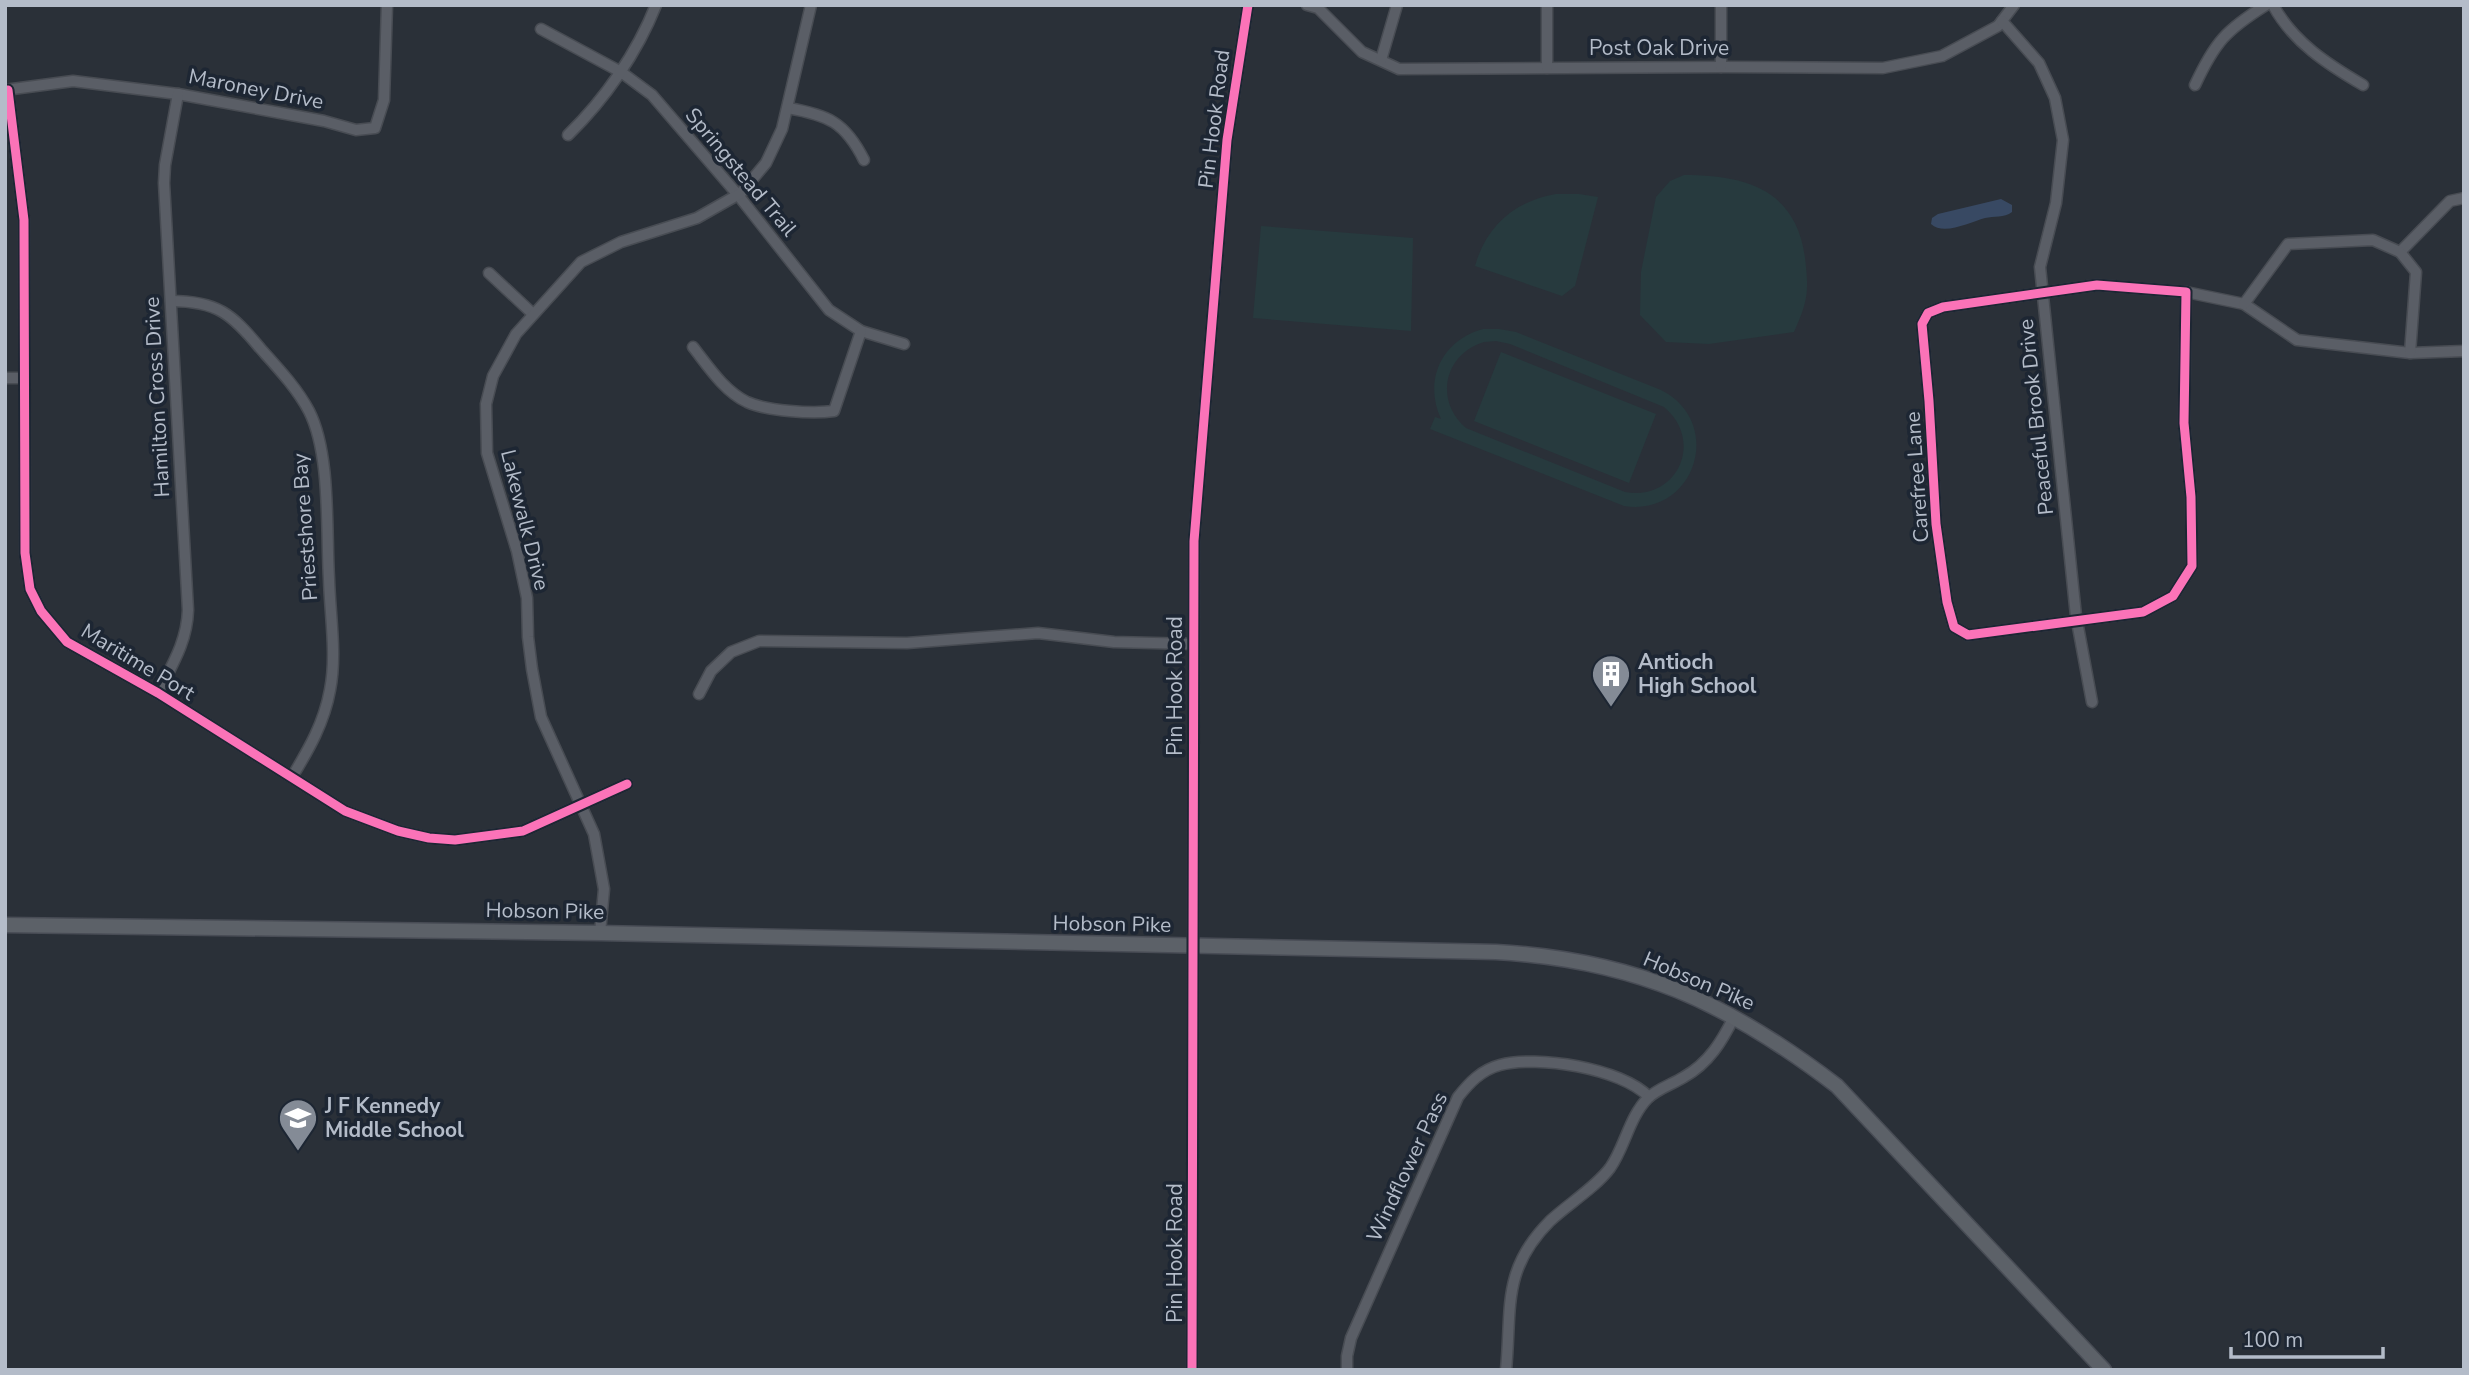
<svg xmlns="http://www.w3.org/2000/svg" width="2469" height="1375" font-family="'Nunito Sans',sans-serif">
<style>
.green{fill:#273a3e;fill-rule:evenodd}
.water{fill:#384963}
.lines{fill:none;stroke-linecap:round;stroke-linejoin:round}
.minor-casing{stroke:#484c53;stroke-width:13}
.major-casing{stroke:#484c55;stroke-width:17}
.minor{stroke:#5a5e66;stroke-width:10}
.major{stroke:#5c6168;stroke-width:14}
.cycleway-casing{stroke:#1d2633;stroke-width:13}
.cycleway{stroke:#fb73b8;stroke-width:9}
.labels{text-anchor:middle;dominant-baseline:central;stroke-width:7;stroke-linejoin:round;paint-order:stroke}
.street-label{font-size:21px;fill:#b4bcc9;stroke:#1d2633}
.poi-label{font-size:21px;font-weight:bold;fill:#b4bcc9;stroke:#1d2633;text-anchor:start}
</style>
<rect width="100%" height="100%" fill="#2a3038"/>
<g class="green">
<path d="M1684,175C1745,175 1796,189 1805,258C1809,292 1808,300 1794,332L1709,344L1666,342L1640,315L1641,272L1656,197L1670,181Z"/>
<path d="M1556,194H1579L1598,197L1575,286L1562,296L1475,266C1486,226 1515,201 1556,194Z"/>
<polygon points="1261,226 1413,238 1411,331 1253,318"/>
<path d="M1483,329H1499L1516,332L1661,390C1725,422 1696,517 1624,506L1430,429L1435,417L1441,419C1423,380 1442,340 1483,329ZM1484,342L1496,341L1510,344L1664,407C1705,441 1677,502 1625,492L1466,428C1434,401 1444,354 1484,342Z"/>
<polygon points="1501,352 1656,414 1629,483 1474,421"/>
</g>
<path class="water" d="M2001,199L2012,205V212C2004,218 1994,216 1985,218C1970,222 1944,236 1931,224L1932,218L1938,214Z"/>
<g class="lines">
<g class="minor-casing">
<g id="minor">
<polyline points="1307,5 1318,8 1362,52 1399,69 1721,67 1883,68 1942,56 1998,26 2014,5"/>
<polyline points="1721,5 1721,67"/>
<path d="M2273,5C2293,42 2327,64 2363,85"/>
<polyline points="2002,21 2039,63 2055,98 2063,140 2056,203 2040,267 2076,616 2092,702"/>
<polyline points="541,29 621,72 652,95 738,195 829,310 861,331 904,344"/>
<polyline points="1381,60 1397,5"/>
<polyline points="1547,68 1547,5"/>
<path d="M2195,85C2215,42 2226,30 2266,5"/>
<polyline points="5,90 73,81 178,94 324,121 356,130 375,128 384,100 387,5"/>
<polyline points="8,90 24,220 25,553 30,589 41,611 67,642 158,693 345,811 398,831 429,838 455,840 523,831 627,784"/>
<path d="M788,108C828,115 845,122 864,160"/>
<path d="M568,135C605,99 637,53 656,5"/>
<polyline points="2400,252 2450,201 2464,198"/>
<polyline points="489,273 533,314"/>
<polygon points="2097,285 2186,292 2184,423 2191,497 2192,566 2173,596 2143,612 1968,635 1954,627 1947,602 1936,524 1929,401 1922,324 1928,313 1943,307"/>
<polyline points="2186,292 2244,304 2297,340 2410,353 2464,351"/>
<path d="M171,301C217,301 232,314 260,348C277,367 297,388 309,411C331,454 326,530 329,579C330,615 337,655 330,690C324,723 309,749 292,777"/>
<polyline points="2244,304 2288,244 2373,240 2400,252 2416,272 2410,353"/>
<path d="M693,347C708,366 724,391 747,402C767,411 812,414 834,411L861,331"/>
<polyline points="5,378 24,378"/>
<path d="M158,693C172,665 187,642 188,610L164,183L165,165L178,94"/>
<polyline points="699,694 711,671 731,652 759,641 907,643 1038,633 1114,642 1193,644"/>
<polyline points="600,933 604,889 594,834 541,717 532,669 528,637 527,598 517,551 487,453 486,404 493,376 516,334 581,262 621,242 697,218 741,193 766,163 782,129 811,5"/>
<polyline points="1192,1370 1194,541 1227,140 1248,5"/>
<path d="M1347,1370V1356L1351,1338L1458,1097C1469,1083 1481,1070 1500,1065C1537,1055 1621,1068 1649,1097"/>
<path d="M1506,1370C1512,1309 1501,1270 1550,1221C1568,1204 1595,1188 1610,1168C1625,1147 1629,1117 1648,1098C1657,1089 1673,1084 1684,1077C1709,1063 1722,1041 1734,1017"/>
</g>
</g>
<g class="major-casing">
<path id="major" d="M5,925L600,933L1496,952C1636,960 1727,1002 1837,1086L2104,1370"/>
</g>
<use href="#minor" class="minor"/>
<use href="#major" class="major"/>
<g class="cycleway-casing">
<g id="cycleway">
<polyline points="8,90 24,220 25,553 30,589 41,611 67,642 158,693 345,811 398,831 429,838 455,840 523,831 627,784"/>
<polygon points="2097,285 2186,292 2184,423 2191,497 2192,566 2173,596 2143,612 1968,635 1954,627 1947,602 1936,524 1929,401 1922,324 1928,313 1943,307"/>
<polyline points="1192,1370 1194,541 1227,140 1248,5"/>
</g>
</g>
<use href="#cycleway" class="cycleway"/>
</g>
<defs>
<g id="building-pin" transform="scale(2.0125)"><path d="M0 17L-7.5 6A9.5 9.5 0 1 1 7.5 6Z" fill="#848b96" stroke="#1d2633"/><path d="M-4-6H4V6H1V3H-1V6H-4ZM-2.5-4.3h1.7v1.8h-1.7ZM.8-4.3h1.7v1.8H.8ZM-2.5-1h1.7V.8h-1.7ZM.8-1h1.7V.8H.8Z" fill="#fff"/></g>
<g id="school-pin" transform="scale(2.0125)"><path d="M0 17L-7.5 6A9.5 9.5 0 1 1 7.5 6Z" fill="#848b96" stroke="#1d2633"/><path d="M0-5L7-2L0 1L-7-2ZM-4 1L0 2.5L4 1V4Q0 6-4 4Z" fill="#fff"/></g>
</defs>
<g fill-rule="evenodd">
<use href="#building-pin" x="1611" y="674"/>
<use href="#school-pin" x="298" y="1118"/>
</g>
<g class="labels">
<g class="street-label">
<text x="1659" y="48">Post Oak Drive</text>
<text transform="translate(256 89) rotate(11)">Maroney Drive</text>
<text transform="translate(1214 119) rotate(-83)">Pin Hook Road</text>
<text transform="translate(741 172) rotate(50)">Springstead Trail</text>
<text transform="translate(157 397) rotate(-93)">Hamilton Cross Drive</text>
<text transform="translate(2036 417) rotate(-96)">Peaceful Brook Drive</text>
<text transform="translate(1917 477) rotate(-94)">Carefree Lane</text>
<text transform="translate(525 520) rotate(76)">Lakewalk Drive</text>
<text transform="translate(305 527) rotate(-94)">Priestshore Bay</text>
<text transform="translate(138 662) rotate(31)">Maritime Port</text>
<text transform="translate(1175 686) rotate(-90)">Pin Hook Road</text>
<text transform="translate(545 911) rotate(1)">Hobson Pike</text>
<text transform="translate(1112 924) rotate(1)">Hobson Pike</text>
<text transform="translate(1699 981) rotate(23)">Hobson Pike</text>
<text transform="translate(1407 1167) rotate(-65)">Windflower Pass</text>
<text transform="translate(1175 1253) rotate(-90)">Pin Hook Road</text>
</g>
<g class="poi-label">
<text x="1638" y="662">Antioch<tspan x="1638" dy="24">High School</tspan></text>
<text x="325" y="1106">J F Kennedy<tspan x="325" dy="24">Middle School</tspan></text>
</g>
</g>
<rect width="2469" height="1375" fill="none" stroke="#b4bcc9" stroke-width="14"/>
<path d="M2231 1347v10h152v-10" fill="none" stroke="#b4bcc9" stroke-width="3.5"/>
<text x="2242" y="1347" font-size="21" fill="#b4bcc9" stroke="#1d2633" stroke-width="5" paint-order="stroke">100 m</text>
</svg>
